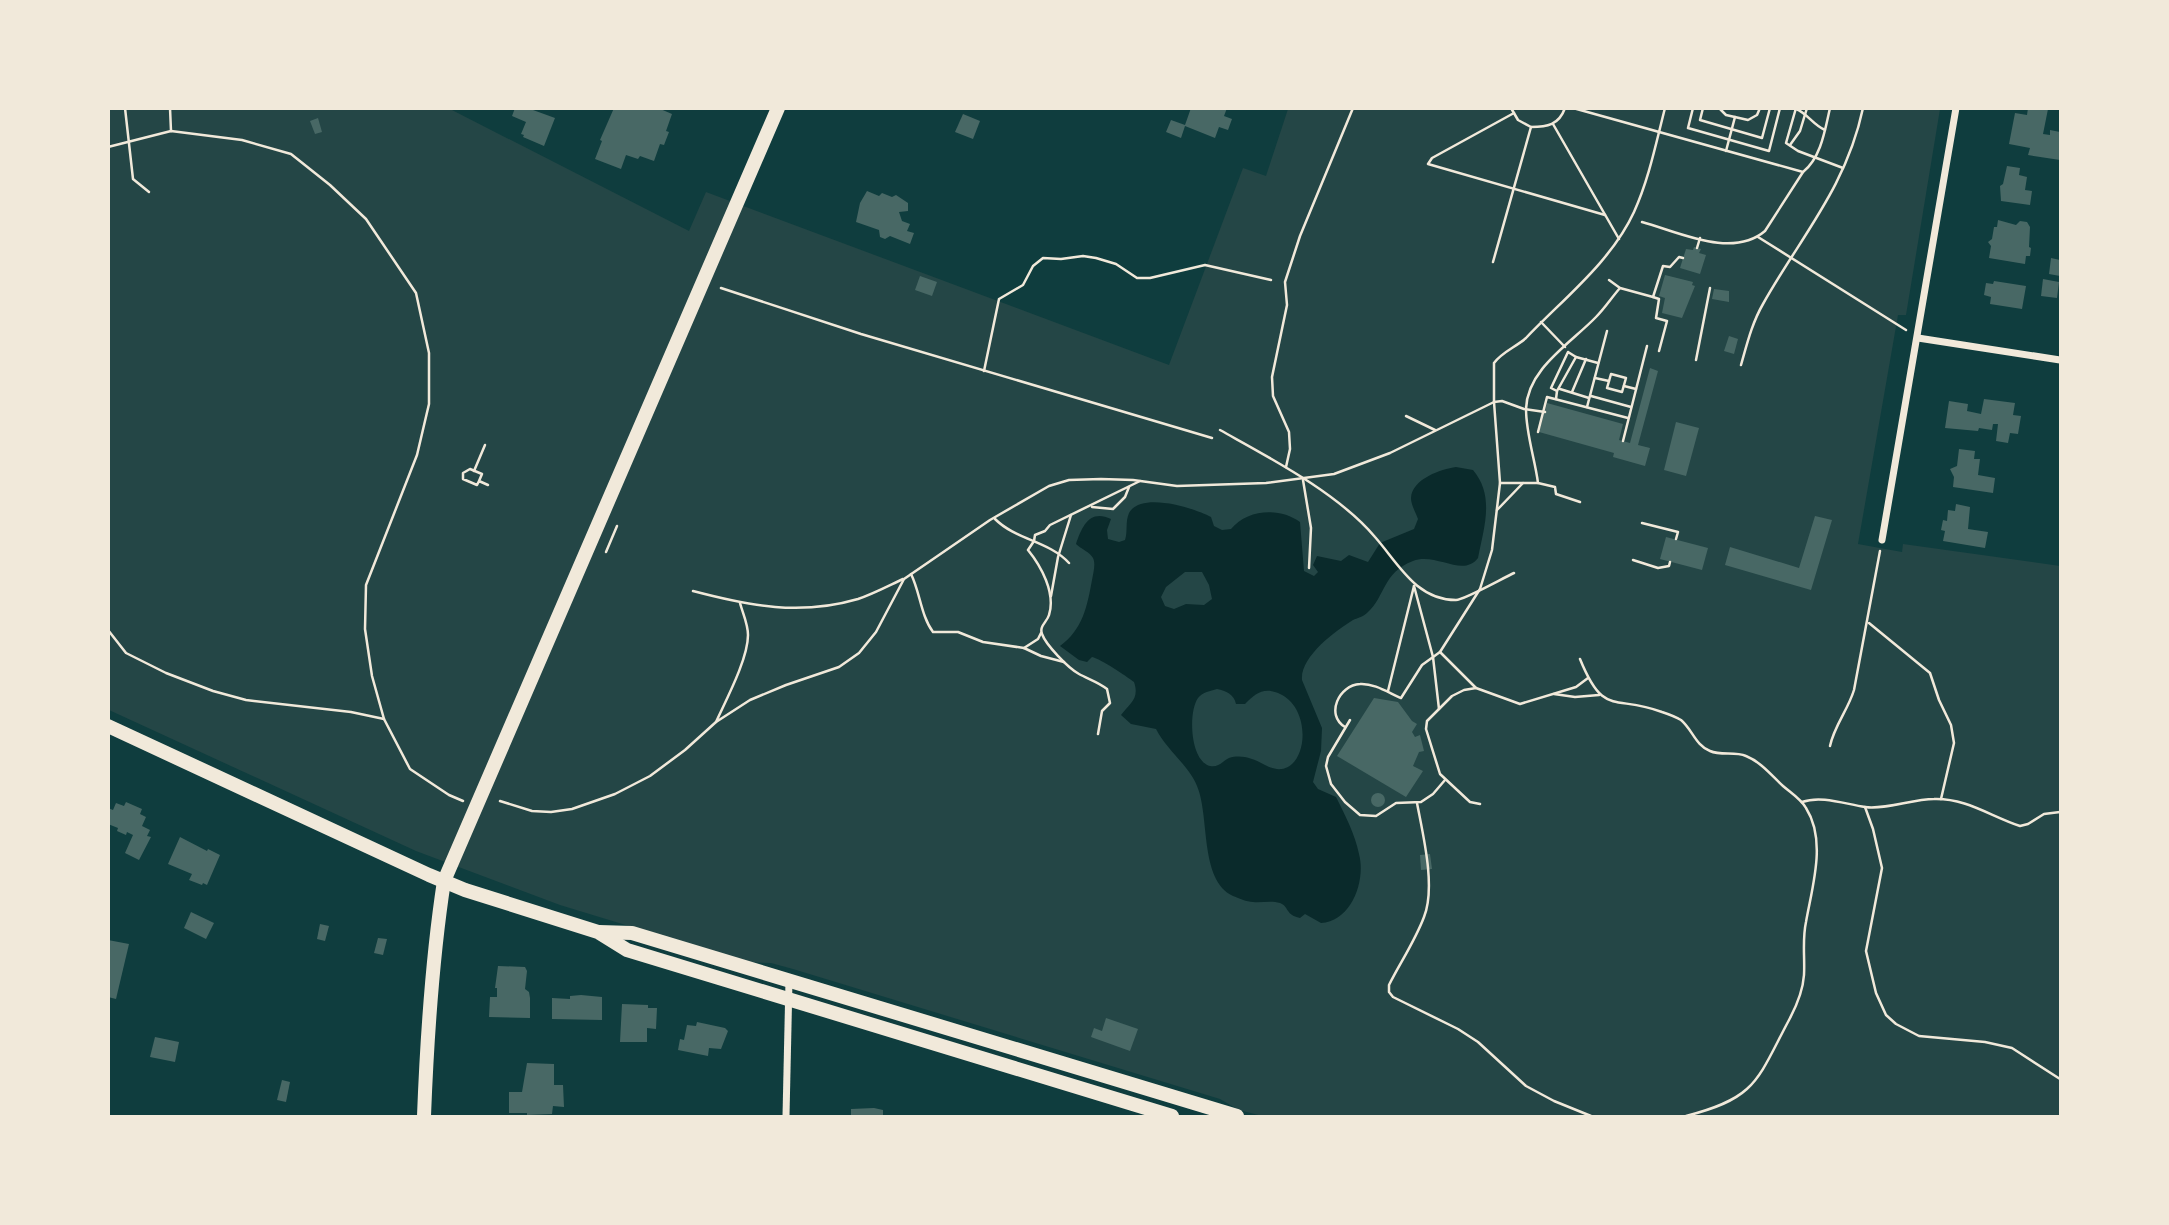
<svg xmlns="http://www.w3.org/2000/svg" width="2169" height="1225" font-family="'Fira Sans',sans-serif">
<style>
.green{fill:#244646}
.water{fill:#0a2a2b;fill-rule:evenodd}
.building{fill:#486865}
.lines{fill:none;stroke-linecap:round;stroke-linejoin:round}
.path{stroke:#f1e9da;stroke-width:2.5}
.minor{stroke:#f1e9da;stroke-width:7}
.secondary{stroke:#f1e9da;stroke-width:14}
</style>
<rect width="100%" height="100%" fill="#0f3d3e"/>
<polygon class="green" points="109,109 450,109 689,231 706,192 1169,365 1243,168 1266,176 1288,109 1940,109 1906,315 1898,315 1858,544 1902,552 1903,544 2060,566 2060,1116 1262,1116 1239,1110 1220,1099 793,969 771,963 747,962 560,905 416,851 109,710"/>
<path class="water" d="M1456,467L1473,470C1495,496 1484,527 1478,558C1463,578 1436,552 1413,561C1382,573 1386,596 1367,613C1363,617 1357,618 1353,620C1335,631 1300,657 1302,680L1322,728L1321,751L1313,782L1318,789L1336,797C1345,815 1355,834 1359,854C1366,880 1352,921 1321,923L1305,914L1300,918C1285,915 1289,906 1280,903C1271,900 1262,903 1253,902C1247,902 1238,898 1233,896C1199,880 1210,816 1197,786C1190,767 1166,749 1156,729L1131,724L1121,715C1129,704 1140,699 1134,682C1126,676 1101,659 1092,657L1087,662L1079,660L1060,646C1083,629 1087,607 1092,580C1093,574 1096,564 1093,558C1090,552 1081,549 1076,544C1082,526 1090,509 1111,519L1107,530L1108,539L1119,542L1125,540C1128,531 1125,522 1129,513C1141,491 1194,508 1211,517L1214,526L1222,530L1231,529C1247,509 1280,507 1300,522L1304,571L1314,576L1318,572L1313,565L1317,556L1341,561L1349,555L1368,562L1380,543L1414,529L1418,519C1416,513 1411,505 1411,498C1412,479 1441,469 1456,467ZM1185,572H1202L1209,585L1212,599L1204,605L1186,604L1174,609L1165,606L1161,597L1166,587ZM1217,689C1226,691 1234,694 1236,704H1245C1255,694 1263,687 1278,693C1318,709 1306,788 1265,765C1254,759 1242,754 1229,758C1223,761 1218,768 1210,766C1190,761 1188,712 1198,698C1203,692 1210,691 1217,689Z"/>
<g class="building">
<polygon points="515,108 533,110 555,118 544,146 523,137 524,135 521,134 526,122 512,116"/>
<polygon points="614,108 658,108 672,114 666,131 669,132 664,145 660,144 654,161 640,156 638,159 626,155 621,169 595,159 602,141 600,140"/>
<polygon points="1191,108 1227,108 1224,116 1232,119 1228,130 1219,127 1215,138 1185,126 1181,138 1166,132 1171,120 1185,125"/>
<polygon points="2028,108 2048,109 2043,134 2050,135 2050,130 2060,132 2060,160 2028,155 2030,148 2009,144 2015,113 2027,115"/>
<polygon points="963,114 980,121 973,139 955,132"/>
<polygon points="318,118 322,132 315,134 310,121"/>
<polygon points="2007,166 2020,168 2019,175 2027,177 2025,190 2032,191 2030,205 2001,201 2000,186 2003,184"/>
<polygon points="867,191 879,196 882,193 892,197 896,195 908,203 908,211 899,212 902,221 910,224 907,231 914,233 910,244 890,236 885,239 880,237 879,230 856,222 860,203"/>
<polygon points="1998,220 2016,225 2020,221 2027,222 2030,227 2029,247 2031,248 2030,256 2026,256 2025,264 1989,258 1991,246 1988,242 1992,239 1994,227 1997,227"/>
<polygon points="1694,247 1701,249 1699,253 1706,255 1700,274 1680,268 1686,249 1693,250"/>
<polygon points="2051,258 2060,260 2060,276 2049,274"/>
<polygon points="1665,275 1693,282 1692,285 1695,286 1682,318 1662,313 1665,298 1659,296"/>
<polygon points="920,276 937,282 932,296 915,290"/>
<polygon points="2043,279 2059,282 2057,298 2041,296"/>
<polygon points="1994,281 2026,286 2022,309 1990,304 1991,297 1984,295 1986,283 1993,284"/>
<polygon points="1714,289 1729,291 1729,302 1712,299"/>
<polygon points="1729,336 1738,339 1734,354 1724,351"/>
<polygon points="1650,368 1658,371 1638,445 1650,448 1645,466 1613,457 1614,453 1539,432 1547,403 1623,424 1619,440 1630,443"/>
<polygon points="1984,399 2015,403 2013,415 2021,416 2018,434 2010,433 2008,443 1996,441 1998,424 1993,424 1992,430 1979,428 1978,431 1945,428 1949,401 1968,404 1967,411 1981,414"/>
<polygon points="1676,422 1699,428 1686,476 1664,470"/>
<polygon points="1959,449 1975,451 1974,459 1980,459 1978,475 1995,478 1993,493 1953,487 1954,477 1950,469 1957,466"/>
<polygon points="1956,504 1970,507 1968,529 1988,532 1985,548 1943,541 1945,531 1941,530 1943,520 1947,521 1948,510 1955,511"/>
<polygon points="1815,516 1832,520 1811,590 1725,565 1730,547 1799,568"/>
<polygon points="1666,537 1708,548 1702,570 1660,559"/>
<polygon points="1374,698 1398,702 1412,721 1417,724 1412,732 1415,737 1420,735 1424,751 1419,752 1413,766 1423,771 1406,797 1337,756"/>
<circle cx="1378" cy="800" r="7"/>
<polygon points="126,802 142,809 140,814 146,817 142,826 150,830 147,836 151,837 139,860 125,853 133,835 127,832 126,835 117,831 118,828 108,824 108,808 113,810 116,803 124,806"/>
<polygon points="180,837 207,851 208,849 220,855 207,885 203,883 202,885 189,880 192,874 168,864"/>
<polygon points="1430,854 1432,869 1421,870 1420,855"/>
<polygon points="191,912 214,923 206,939 184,928"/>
<polygon points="320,924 329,926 325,941 317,939"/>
<polygon points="378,938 387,939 383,955 374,953"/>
<polygon points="108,940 129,944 116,999 108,997"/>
<polygon points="498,966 525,967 527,971 525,989 529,992 530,998 530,1018 489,1017 490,997 497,997 497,988 495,988"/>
<polygon points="581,995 602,997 602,1020 552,1019 552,998 570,999 570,996"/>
<polygon points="622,1004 648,1005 648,1008 657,1008 656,1029 647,1028 647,1042 620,1042"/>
<polygon points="1106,1018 1138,1029 1130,1051 1091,1037 1094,1028 1102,1031"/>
<polygon points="697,1022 725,1028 728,1031 721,1049 709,1048 708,1056 678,1050 680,1039 684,1040 687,1025 696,1026"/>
<polygon points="155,1037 179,1042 175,1062 150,1057"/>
<polygon points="527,1063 554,1064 554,1085 563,1085 564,1107 553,1106 552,1114 527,1115 527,1113 509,1113 509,1092 522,1092"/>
<polygon points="282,1080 290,1082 286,1102 277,1100"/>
<polygon points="874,1108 883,1110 883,1116 851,1116 851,1109"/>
</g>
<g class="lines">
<g class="path">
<polyline points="125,108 133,179 149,192"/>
<polyline points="170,108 171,131"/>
<path d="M1511,108L1518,120L1531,127C1547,127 1559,125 1565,108"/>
<polyline points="1573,108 1803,172"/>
<polyline points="1693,108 1688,128 1769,151 1780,108"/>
<polyline points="1703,108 1700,120 1762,138 1770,108"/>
<polyline points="1719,108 1726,115 1748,120 1757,115 1760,108"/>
<polyline points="1796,108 1786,143 1798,151 1843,168"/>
<path d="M1796,109C1807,113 1813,125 1825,130"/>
<polyline points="1514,113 1432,158 1428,164 1605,215"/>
<polyline points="1553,124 1619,239"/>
<polyline points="1790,145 1800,131 1807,108"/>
<polyline points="108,147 171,131 242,140 291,154 330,185 366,219 416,293 429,353 429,404 417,455 366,585 365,629 372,676 384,719 410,769 449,795 463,801"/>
<polyline points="1726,151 1735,117"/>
<path d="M1642,222C1679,232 1732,259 1765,231L1803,172C1821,158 1825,130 1830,108"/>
<polyline points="1758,237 1906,330"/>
<polyline points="1697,248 1700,238"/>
<polyline points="1493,262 1531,127"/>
<polyline points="1609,280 1620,288 1653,297 1663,266 1670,267 1679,257 1683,258"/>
<polyline points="721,288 861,334 1212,438"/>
<polyline points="1653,297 1659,299 1656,318 1667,321 1659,351"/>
<polyline points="1541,322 1565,347"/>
<polyline points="1696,360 1710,288"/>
<path d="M1741,365C1747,344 1752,323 1763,304C1801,236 1846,188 1863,108"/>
<polyline points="984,371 999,299 1023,285 1033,266 1043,258 1061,259 1083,256 1096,258 1116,264 1137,278 1150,278 1205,265 1271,280"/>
<polygon points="1611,374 1626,378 1622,392 1607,388"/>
<polyline points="1595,378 1609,381"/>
<polyline points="1624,386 1636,389"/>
<polyline points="1560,389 1589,398"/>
<polyline points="1557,391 1551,388 1568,352 1576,357 1598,363"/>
<polyline points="1572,392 1586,359"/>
<polyline points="1591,396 1631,407"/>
<polyline points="1556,399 1557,391 1576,357"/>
<polyline points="1587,407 1607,331"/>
<polyline points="1406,416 1435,430"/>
<path d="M1220,430C1270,458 1338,493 1375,537C1398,563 1416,600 1456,600C1464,600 1503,578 1514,573"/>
<polyline points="1538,432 1547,397 1628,418"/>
<polyline points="1623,441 1647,346"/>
<polyline points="1286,467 1290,449 1289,432 1273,396 1272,377 1287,305 1285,282 1300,236 1353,108"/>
<polyline points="474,471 485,445"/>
<polyline points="1303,480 1311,528 1309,568"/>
<polyline points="479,481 482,474 470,469 463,473 463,479 477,485 479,481 488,485"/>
<polyline points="1500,483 1538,483 1555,487 1556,494 1580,502"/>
<path d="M1538,483C1535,459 1526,434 1526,409C1527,369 1571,343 1596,317C1605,308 1612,297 1620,288"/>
<polyline points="1092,507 1113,509 1125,497 1129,487"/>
<polyline points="1497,510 1523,483"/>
<path d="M995,519C1016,540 1049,541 1069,563"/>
<polyline points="1642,523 1678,532 1676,539"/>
<polyline points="606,552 617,526"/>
<polyline points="1633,560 1658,568 1669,566 1670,562"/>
<path d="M911,574C920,592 921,616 933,632H958L983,642L1024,648L1041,656L1064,662"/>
<polyline points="1414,586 1433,657 1439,709"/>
<path d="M693,591C750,606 800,616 858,599C873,594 888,586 903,579"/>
<polyline points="1051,596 1058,557 1071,515"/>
<polyline points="1869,623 1930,673 1939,700 1951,725 1954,743 1941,799"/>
<polyline points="108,630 126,653 166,673 213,691 246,700 351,712 384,719"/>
<polyline points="1024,648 1038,639 1041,633"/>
<polyline points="1440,652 1476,688 1520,704 1576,687 1588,678"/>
<path d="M1580,659C1604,718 1614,694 1662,712C1668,714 1676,717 1681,720C1692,729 1696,746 1710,751C1721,756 1735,751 1746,756C1761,762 1772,776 1783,786C1791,793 1801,799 1806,808C1827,841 1812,887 1806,922C1802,940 1805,957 1804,975C1803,990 1796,1007 1789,1020C1757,1080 1757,1098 1686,1116"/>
<polyline points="1476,688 1464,690 1452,696 1427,721 1426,729 1440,774 1470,802 1480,804"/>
<polyline points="1388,691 1414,586"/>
<polyline points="1554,694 1575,697 1599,695"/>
<polyline points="1350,720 1328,757 1326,766 1331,784 1345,802 1360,815 1376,816 1396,803 1421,802 1433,794 1445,780"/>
<path d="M716,722C726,700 748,659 748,635C748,624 743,614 740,603"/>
<path d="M1345,727C1325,715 1339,685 1360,684C1374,683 1389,693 1401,698L1422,665L1440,652L1480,589L1492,550L1500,483L1494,402V363C1502,352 1516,347 1526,338C1563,299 1611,262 1634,212C1649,179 1656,143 1665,108"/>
<path d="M1098,734L1102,711L1110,703L1107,689C1098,682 1088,679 1079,674C1068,668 1046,645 1042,634C1039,626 1047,622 1049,615C1056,593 1041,566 1028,550L1034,541L1035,535L1045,531L1050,525L1140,481"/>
<path d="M1830,746C1834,726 1848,710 1854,690L1880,551"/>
<polyline points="500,801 532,811 551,812 572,809 615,794 650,776 685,750 716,722 750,700 786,685 839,667 859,653 876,632 904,579 990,520 1049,486 1069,480 1101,479 1133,480 1177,486 1266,483 1334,474 1390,453 1494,402 1502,401 1524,409 1545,412"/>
<path d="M1802,802C1821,795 1845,804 1865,807C1886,810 1912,799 1934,799C1966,798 1990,816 2020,826L2028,824L2044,814L2060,812"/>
<path d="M1417,803C1423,835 1436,887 1424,917C1415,941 1400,963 1389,985V992L1393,997L1458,1029L1478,1042L1526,1086L1554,1101L1591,1116"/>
<polyline points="1865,807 1873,829 1882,868 1866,951 1876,993 1886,1015 1896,1024 1919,1036 1985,1042 2012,1048 2060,1079"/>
</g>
<g class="minor">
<polyline points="1918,338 2060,360"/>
<polyline points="1882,540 1956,108"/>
<polyline points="786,1116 789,981"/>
</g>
<g class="secondary">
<polyline points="108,726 429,875 465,890 598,932 627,950 1172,1116"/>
<polyline points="599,932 632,933 1237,1116"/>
<path d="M424,1116C427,1038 432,959 444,881L778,108"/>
</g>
</g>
<rect width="2169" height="1225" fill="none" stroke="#f1e9da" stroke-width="220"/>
</svg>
